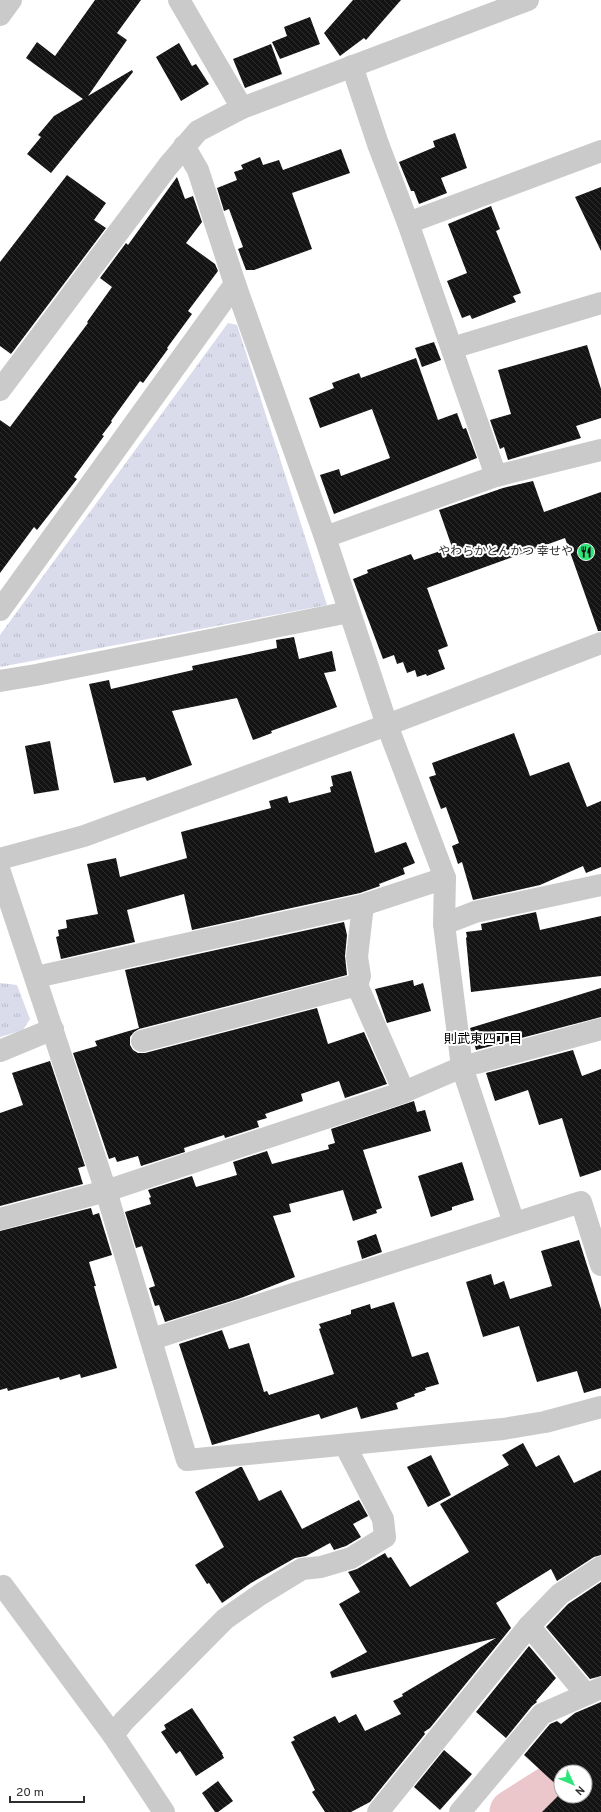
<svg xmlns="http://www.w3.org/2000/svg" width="601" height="1812" font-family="Overpass,'Noto Sans JP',sans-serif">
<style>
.park{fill:url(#park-tufts)}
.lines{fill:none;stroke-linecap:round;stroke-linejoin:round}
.river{stroke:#ebc6cb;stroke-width:45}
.building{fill:url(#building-back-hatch)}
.minor{stroke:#cacaca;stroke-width:22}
.labels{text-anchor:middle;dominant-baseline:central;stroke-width:4;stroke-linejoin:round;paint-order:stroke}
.poi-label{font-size:12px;fill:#2d2d2d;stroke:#fff;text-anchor:end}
.neighbourhood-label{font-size:13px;fill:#000;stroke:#fff}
</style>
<defs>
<pattern id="park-tufts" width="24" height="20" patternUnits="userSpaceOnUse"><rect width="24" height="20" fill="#dadbeb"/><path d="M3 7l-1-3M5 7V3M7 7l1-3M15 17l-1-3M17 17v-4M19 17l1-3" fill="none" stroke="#bbbcca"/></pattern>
<pattern id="building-back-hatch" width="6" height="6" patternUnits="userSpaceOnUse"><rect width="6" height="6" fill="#141414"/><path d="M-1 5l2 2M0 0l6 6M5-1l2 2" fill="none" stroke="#2e2e2e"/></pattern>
</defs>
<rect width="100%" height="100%" fill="#fff"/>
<g class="park">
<polygon points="228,323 237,325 327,605 0,667 0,635"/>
<polygon points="0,983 17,985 30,1019 23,1030 0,1037"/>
</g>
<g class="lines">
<polyline class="river" points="512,1812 561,1781"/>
</g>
<g class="building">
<polygon points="95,0 141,0 117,33 127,40 88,96 132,70 133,72 51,173 27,154 41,137 38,135 54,116 83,99 26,58 37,42 55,56"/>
<polygon points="353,0 401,0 366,40 364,38 340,56 324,33"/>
<polygon points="310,17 320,44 280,59 272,42 287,36 284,27"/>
<polygon points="179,43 192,66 196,64 209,84 181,101 156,57"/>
<polygon points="271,44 282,74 245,88 233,59"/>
<polygon points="455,133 467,168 441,178 447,193 419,204 414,191 411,191 399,162 435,147 433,141"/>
<polygon points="341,149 350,173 292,193 312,249 254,270 246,270 238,249 243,247 229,209 224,211 217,188 237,180 234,172 243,169 241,165 260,157 263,165 279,160 283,170"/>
<polygon points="67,175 106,203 94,220 106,228 11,354 0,346 0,262"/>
<polygon points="177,177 185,199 193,196 202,222 186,243 215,264 218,271 188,311 192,314 167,348 168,349 143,383 140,381 111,421 112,422 102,435 104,436 74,477 77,479 37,530 34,527 0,573 0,420 10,427 88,323 87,322 112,287 100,278 126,243 128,245"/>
<polygon points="601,187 601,251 575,197"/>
<polygon points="491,206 500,229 496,231 521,293 513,296 516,302 472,319 470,315 462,318 447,281 467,273 448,224"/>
<polygon points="434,342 441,360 422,367 415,348"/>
<polygon points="587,345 601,389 601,418 576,426 581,438 508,460 504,447 500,449 490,420 511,414 498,370"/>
<polygon points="416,358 438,420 457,413 463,429 466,428 477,458 334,514 320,475 339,469 341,476 390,458 372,409 320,428 309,398 334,388 332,383 359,373 361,378"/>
<polygon points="533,481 544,512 601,492 601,631 598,631 565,538 427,588 448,646 438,650 445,669 427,676 426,674 417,677 415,670 407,673 403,662 397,664 394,655 383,659 353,579 368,573 367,570 411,554 414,560 452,547 439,510 503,488"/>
<polygon points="294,637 299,659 332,651 336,671 324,673 337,707 271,731 272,733 253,740 237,698 172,711 192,765 147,781 145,777 114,783 89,684 109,680 111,689 193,670 192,666 277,648 276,640"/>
<polygon points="514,733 530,776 569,762 587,807 601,801 601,867 586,873 583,866 540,885 473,900 462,862 458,864 452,846 459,843 446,807 441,809 429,777 436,775 432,763"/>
<polygon points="50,741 59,790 34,794 25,746"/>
<polygon points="351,771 375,853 406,842 415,863 403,868 405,874 379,884 380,886 360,893 192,930 184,894 127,910 135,942 61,959 56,937 59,936 58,930 67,928 66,920 98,914 87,864 116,858 120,877 187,858 181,832 271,808 269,801 287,796 289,803 331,792 330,787 333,786 331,776"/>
<polygon points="536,912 540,930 601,916 601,976 471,992 466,938 467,937 466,932 482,930 481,924"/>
<polygon points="344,922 347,935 345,956 347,975 139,1029 134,1032 130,1037 130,1045 133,1050 138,1053 145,1053 317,1008 328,1044 364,1032 387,1084 345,1098 339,1081 301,1094 303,1101 265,1114 267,1118 257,1121 259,1127 225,1138 224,1135 184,1148 185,1152 141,1166 138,1156 117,1162 115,1157 109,1159 73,1053 97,1046 95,1041 139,1028 125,970"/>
<polygon points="413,980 414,986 423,983 431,1011 387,1023 375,989"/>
<polygon points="601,988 601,1017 476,1050 470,1028"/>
<polygon points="573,1050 582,1076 601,1069 601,1170 580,1177 562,1118 539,1125 528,1090 495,1101 486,1073"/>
<polygon points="50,1061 85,1166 78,1168 83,1184 0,1206 0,1113 23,1105 12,1073"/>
<polygon points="414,1101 417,1112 425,1110 431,1131 363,1150 382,1208 376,1210 377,1213 353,1221 343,1190 289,1204 291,1212 273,1216 295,1277 241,1298 165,1322 159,1305 155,1306 149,1288 155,1286 142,1246 136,1248 125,1212 151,1204 149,1198 151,1197 148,1190 192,1176 196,1187 237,1175 233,1162 267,1151 272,1164 329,1149 328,1145 335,1143 331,1129"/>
<polygon points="462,1162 474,1200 452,1207 452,1210 431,1217 418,1176"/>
<polygon points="91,1208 93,1215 99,1213 112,1255 89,1262 96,1286 94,1286 117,1368 81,1378 80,1374 60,1380 59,1377 8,1391 7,1388 0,1390 0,1231"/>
<polygon points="376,1234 382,1252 362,1259 357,1241"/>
<polygon points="579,1240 601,1309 601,1388 584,1393 577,1371 537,1382 519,1326 483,1337 466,1282 491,1274 494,1285 504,1281 510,1299 552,1286 541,1251"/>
<polygon points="394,1302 412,1357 428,1352 439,1384 425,1388 426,1390 414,1394 415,1396 396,1403 398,1409 361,1419 357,1407 321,1419 319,1414 212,1445 179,1344 222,1330 229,1349 249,1343 264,1392 267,1391 269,1395 334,1374 319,1329 321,1328 319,1324 351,1314 351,1310 370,1304 371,1309"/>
<polygon points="523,1443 536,1467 559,1455 574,1483 601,1470 601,1555 594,1557 557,1581 551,1569 496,1603 511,1628 430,1728 424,1732 425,1734 370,1802 351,1812 325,1812 312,1792 315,1790 291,1742 295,1740 293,1737 335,1716 339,1723 356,1714 365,1731 401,1714 393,1701 403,1696 402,1694 496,1638 332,1678 330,1672 367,1652 339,1604 360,1592 348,1572 357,1569 385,1553 388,1558 391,1557 410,1587 469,1552 440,1504 509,1465 502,1455"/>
<polygon points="431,1455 451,1495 428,1507 407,1467"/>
<polygon points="240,1467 242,1467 259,1501 281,1490 302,1529 359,1500 368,1516 353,1524 361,1537 346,1546 334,1550 330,1543 306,1556 295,1558 251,1583 222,1603 209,1583 207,1584 195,1565 224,1547 195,1492"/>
<polygon points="601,1582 601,1676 590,1679 546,1627 568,1604"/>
<polygon points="529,1646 556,1678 536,1701 537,1702 532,1706 506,1738 476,1712"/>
<polygon points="601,1702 601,1812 542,1812 561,1793 561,1796 585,1796 585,1772 561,1772 561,1789 524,1755 550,1724 557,1721 561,1724 575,1713"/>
<polygon points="192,1708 223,1754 222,1754 224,1758 196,1776 180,1751 176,1754 161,1732 166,1729 164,1725"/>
<polygon points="444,1750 472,1774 440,1810 414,1787"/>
<polygon points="218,1781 233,1801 218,1812 215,1812 202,1793"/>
</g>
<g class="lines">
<g class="minor">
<polyline points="179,0 242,108"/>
<polyline points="0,15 11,0"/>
<polyline points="352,66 378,144 408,223 496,476"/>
<polyline points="184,146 198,170 235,284 325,537 387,725 445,878 444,924 462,1067 514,1223"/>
<polyline points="408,223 601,151"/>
<polyline points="452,348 601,303"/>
<polyline points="0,390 168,166 198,131 242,108 528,0"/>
<polyline points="325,537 496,476 601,450"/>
<polyline points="0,610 235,284"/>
<polyline points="0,681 36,675 349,612"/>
<polyline points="0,859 84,836 387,725 601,643"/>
<polyline points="0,872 106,1191 187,1460 503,1429 545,1422 601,1407"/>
<polyline points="444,924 475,912 601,885"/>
<polyline points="36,977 363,905 445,878"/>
<polyline points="357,985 360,976 357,957 363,905"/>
<polyline points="142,1041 357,985 404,1092"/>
<polyline points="0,1051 53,1029"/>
<polyline points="0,1219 106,1191 404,1092 462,1067 601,1029"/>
<polyline points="152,1339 581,1202 601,1265"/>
<polyline points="3,1586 113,1735 164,1812"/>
<polyline points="529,1626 586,1694"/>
<polyline points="113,1735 124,1721 225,1619 261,1594 302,1569 321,1567 351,1558 385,1537 383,1519 345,1445"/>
<polyline points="378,1812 529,1626 560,1594 601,1567"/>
<polyline points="460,1812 542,1714 601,1688"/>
</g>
</g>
<defs>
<g id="restaurant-disc" transform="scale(0.9)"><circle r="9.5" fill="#2de578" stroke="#fff"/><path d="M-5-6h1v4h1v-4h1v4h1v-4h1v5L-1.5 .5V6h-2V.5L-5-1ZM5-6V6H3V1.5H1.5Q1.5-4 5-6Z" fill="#111"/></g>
</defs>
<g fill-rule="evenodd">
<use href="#restaurant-disc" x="586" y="552"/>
</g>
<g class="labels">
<g class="poi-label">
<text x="573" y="552">やわらかとんかつ 幸せや</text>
</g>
<g class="neighbourhood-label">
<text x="483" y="1040">則武東四丁目</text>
</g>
</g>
<g transform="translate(573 1784) rotate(134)"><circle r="19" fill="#ffffff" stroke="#ababab"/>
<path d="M0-3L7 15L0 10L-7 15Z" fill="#2de578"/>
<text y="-6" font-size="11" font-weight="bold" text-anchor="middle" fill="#2d2d2d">N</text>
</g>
<path d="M10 1796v6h74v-6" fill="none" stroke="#2d2d2d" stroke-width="2"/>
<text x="16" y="1796" font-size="12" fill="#2d2d2d" stroke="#ffffff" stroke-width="3" paint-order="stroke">20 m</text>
</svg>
